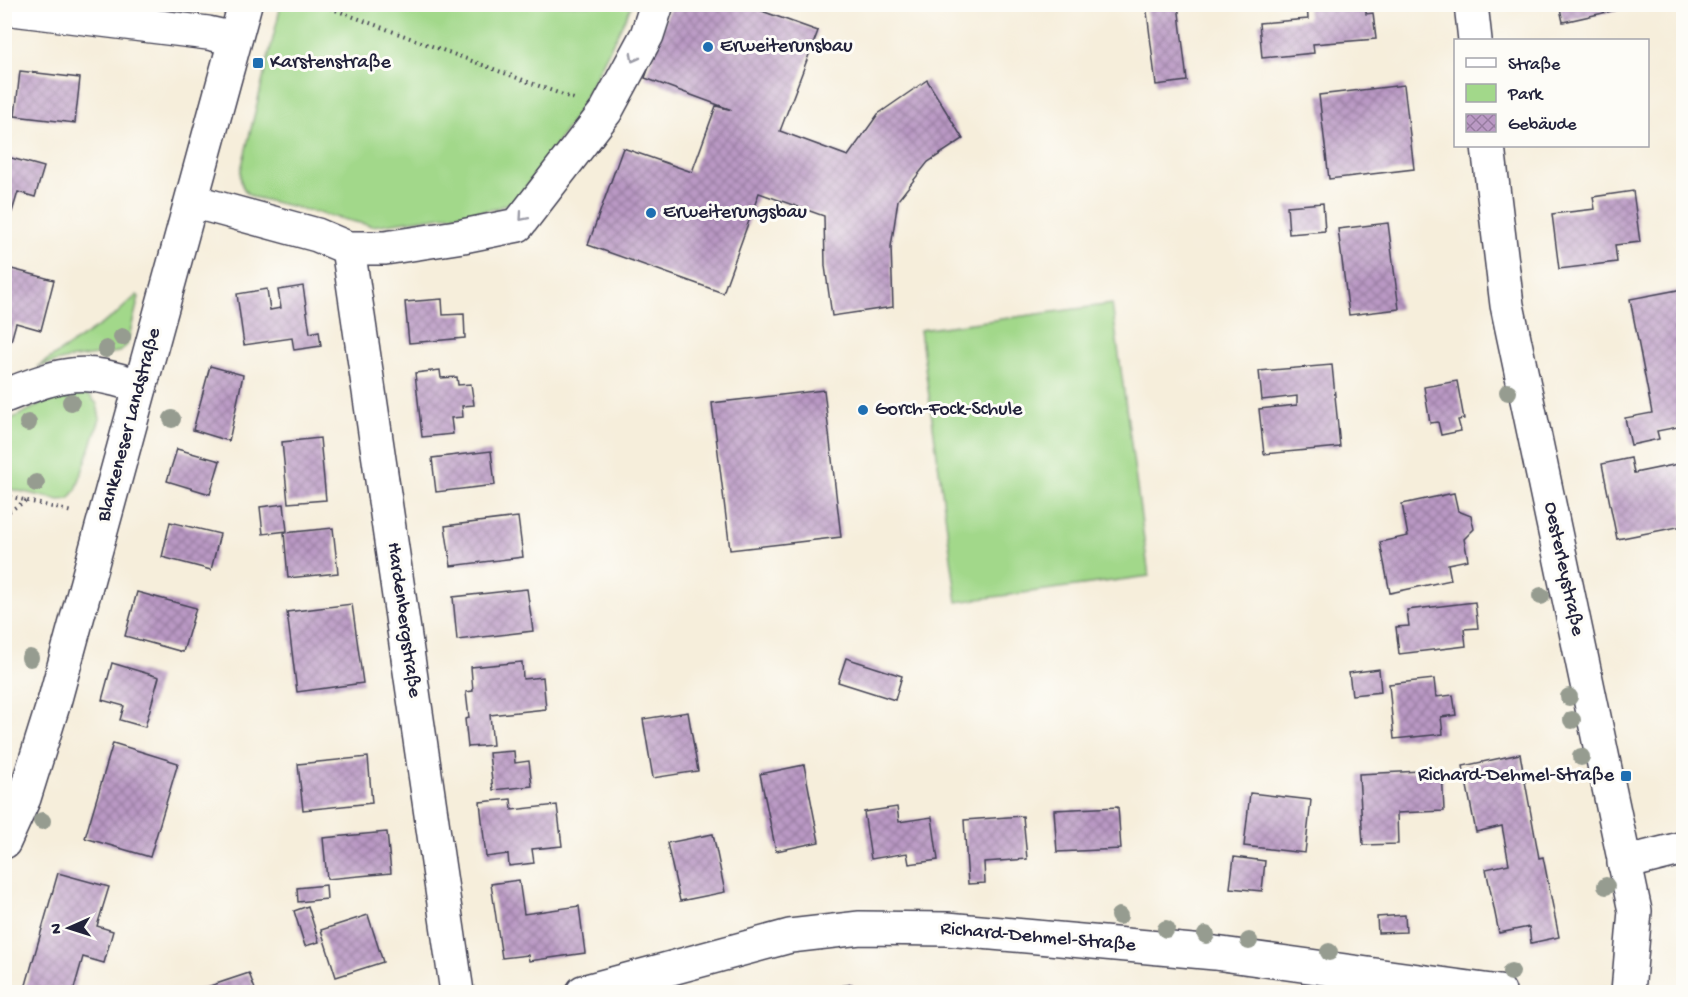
<svg xmlns="http://www.w3.org/2000/svg" width="1688" height="997" font-family="'Gochi Hand',sans-serif">
<style>
.green{fill:#a2d88a;stroke:#627d62;stroke-width:1.5}
.building{fill:url(#building-cross-hatch)}
.lines{fill:none;stroke-linecap:round;stroke-linejoin:round}
.minor-casing{stroke:#424153;stroke-width:36}
.major-casing{stroke:#424153;stroke-width:36}
.path{stroke:#424153;stroke-width:4;stroke-dasharray:1.5 4.5;stroke-linecap:butt}
.minor{stroke:#fff;stroke-width:33}
.major{stroke:#fff;stroke-width:33}
.tree{fill:#969c90}
.oneway{stroke:#9c9ca7}
.poi-dot{fill:#1f6fb2;stroke:#fdfcf7;stroke-width:2}
.labels{text-anchor:middle;dominant-baseline:central;stroke-width:6;stroke-linejoin:round;paint-order:stroke}
.poi-label{font-size:20px;fill:#22223b;stroke:#fdfcf7;text-anchor:start}
.street-label{font-size:20px;fill:#22223b;stroke:#fdfcf7}
</style>
<defs>
<pattern id="building-cross-hatch" width="8" height="8" patternUnits="userSpaceOnUse" patternTransform="scale(1.5)"><rect width="8" height="8" fill="#ba99c4"/><path d="M0 0l8 8M0 8l8-8" fill="none" stroke="#977ca0"/></pattern>
</defs>
<rect width="100%" height="100%" fill="#fdfcf7"/>
<filter id="ink" filterUnits="userSpaceOnUse"><feTurbulence type="fractalNoise" baseFrequency=".0167" numOctaves="2"/><feDisplacementMap in="SourceGraphic" scale="12" xChannelSelector="R" yChannelSelector="G"/><feConvolveMatrix kernelMatrix="1 2 1 2 8 2 1 2 1" color-interpolation-filters="sRGB"/></filter>
<filter id="wash" filterUnits="userSpaceOnUse"><feTurbulence type="fractalNoise" baseFrequency=".008" numOctaves="4" result="noise"/><feDisplacementMap in="SourceGraphic" scale="24" xChannelSelector="R" yChannelSelector="G"/><feGaussianBlur stdDeviation="1.35" result="paint"/><feColorMatrix in="noise" values="0 0 0 0 0 0 0 0 0 0 0 0 0 0 0 0 0 1.4 0 .05"/><feComposite in="paint" operator="in"/></filter>
<g filter="url(#wash)">
<rect width="100%" height="100%" fill="#f6eedb"/>
<g class="green">
<path d="M281,5H632L577,114L516,201L494,209L372,226L253,197C242,191 239,182 241,170Z"/>
<polygon points="137,295 139,297 127,345 119,352 68,359 37,367 114,316"/>
<polygon points="1112,304 1149,576 957,602 920,330"/>
<polygon points="77,392 90,396 97,404 100,419 76,490 69,499 59,500 5,488 5,422 43,403"/>
</g>
<g id="blocks">
<g class="building">
<polygon points="671,4 742,4 818,31 780,131 848,156 878,114 927,80 963,139 928,162 898,200 891,247 893,307 832,316 825,266 824,216 759,193 723,293 588,245 623,148 692,172 716,106 732,110 645,78"/>
<polygon points="1146,4 1178,4 1187,81 1156,85"/>
<polygon points="1307,4 1366,4 1366,14 1373,13 1376,39 1313,44 1314,53 1262,58 1259,23 1308,19"/>
<polygon points="1559,4 1629,4 1630,7 1563,22"/>
<polygon points="20,71 80,78 75,123 15,116"/>
<polygon points="1404,85 1414,169 1329,179 1319,95"/>
<polygon points="4,156 44,167 35,197 18,192 12,212 4,210"/>
<polygon points="1633,191 1640,242 1615,245 1617,262 1559,269 1552,214 1595,209 1593,197"/>
<polygon points="1323,203 1325,231 1289,234 1287,206"/>
<polygon points="1388,223 1399,309 1349,315 1338,229"/>
<polygon points="4,267 54,280 41,330 16,323 11,341 4,340"/>
<polygon points="303,286 310,333 319,331 321,346 294,350 292,338 244,345 237,294 267,289 270,310 281,308 278,290"/>
<polygon points="1683,289 1683,426 1657,431 1659,439 1631,445 1625,418 1652,413 1630,299"/>
<polygon points="442,299 443,315 464,314 465,338 409,343 405,302"/>
<polygon points="1332,365 1340,447 1264,454 1259,409 1297,405 1297,396 1262,400 1259,371"/>
<polygon points="210,366 243,375 229,441 193,430"/>
<polygon points="440,370 441,378 457,377 458,385 471,384 474,405 462,406 463,417 451,418 453,434 422,437 415,373"/>
<polygon points="1457,381 1464,419 1458,420 1461,431 1441,435 1438,422 1430,423 1424,387"/>
<polygon points="824,390 841,537 730,550 712,403"/>
<polygon points="320,438 326,500 288,503 282,442"/>
<polygon points="177,449 220,461 210,494 167,481"/>
<polygon points="491,451 495,485 436,492 432,458"/>
<polygon points="1631,458 1634,473 1683,463 1683,526 1617,539 1602,464"/>
<polygon points="1454,493 1458,511 1471,516 1474,529 1464,539 1468,560 1448,564 1451,580 1390,593 1380,542 1408,536 1402,504"/>
<polygon points="284,504 287,531 263,534 260,507"/>
<polygon points="518,517 523,557 451,566 445,526"/>
<polygon points="170,522 220,534 211,570 162,557"/>
<polygon points="333,528 338,573 288,578 284,533"/>
<polygon points="527,589 533,631 457,640 453,597"/>
<polygon points="137,592 196,608 183,652 125,636"/>
<polygon points="1475,602 1478,628 1464,629 1466,646 1399,654 1396,627 1409,626 1407,610"/>
<polygon points="352,604 363,683 297,692 287,612"/>
<polygon points="846,658 902,676 895,700 838,682"/>
<polygon points="522,662 523,679 543,677 546,709 490,715 493,745 468,747 465,719 469,718 466,692 473,691 471,667"/>
<polygon points="112,663 159,677 145,727 120,720 124,706 102,700"/>
<polygon points="1379,669 1381,692 1352,695 1349,673"/>
<polygon points="1434,679 1436,697 1453,695 1456,715 1441,717 1443,734 1394,739 1389,684"/>
<polygon points="688,712 698,771 653,778 643,719"/>
<polygon points="113,743 178,763 150,857 85,838"/>
<polygon points="514,751 515,763 529,761 532,786 493,790 489,753"/>
<polygon points="1520,754 1539,858 1543,857 1559,937 1531,943 1529,927 1499,933 1486,869 1509,864 1502,826 1476,832 1463,766"/>
<polygon points="368,757 372,803 303,810 298,764"/>
<polygon points="804,765 819,842 776,851 760,774"/>
<polygon points="1442,770 1444,811 1397,813 1398,844 1363,845 1359,774"/>
<polygon points="1250,793 1311,800 1305,853 1244,846"/>
<polygon points="511,799 512,810 557,805 562,846 532,849 534,863 509,866 508,854 486,857 480,802"/>
<polygon points="897,807 899,822 932,817 938,860 909,864 907,853 871,859 864,812"/>
<polygon points="1118,807 1121,849 1057,852 1054,810"/>
<polygon points="1023,816 1027,859 984,862 985,883 968,884 964,820"/>
<polygon points="387,832 391,873 327,879 323,838"/>
<polygon points="713,834 725,892 680,901 667,843"/>
<polygon points="1234,857 1265,861 1262,891 1230,888"/>
<polygon points="58,873 109,887 97,926 113,931 104,963 83,957 73,992 24,992"/>
<polygon points="519,880 524,914 579,906 585,953 529,961 528,955 502,958 491,884"/>
<polygon points="326,885 327,899 298,902 297,888"/>
<polygon points="308,906 319,942 305,946 294,911"/>
<polygon points="368,915 383,962 336,977 321,930"/>
<polygon points="1405,915 1406,932 1378,933 1377,917"/>
<polygon points="249,973 256,992 192,992"/>
<polygon points="852,984 854,992 821,992 820,989"/>
</g>
</g>
</g>
<g filter="url(#ink)">
<use href="#blocks" fill-opacity="0" stroke="#424153" stroke-width="1.5"/>
<g class="lines">
<g class="minor-casing">
<g id="minor">
<polyline points="1471,4 1475,40"/>
<polyline points="4,8 208,33 235,39"/>
<polyline points="1488,146 1507,305 1635,911 1628,992"/>
<polyline points="192,201 317,235 348,248 385,248 463,236 518,225 606,111 647,35 657,4"/>
<polyline points="348,248 457,992"/>
<path d="M4,396C62,374 80,365 140,387"/>
<polyline points="1624,863 1684,848"/>
<polyline points="583,992 790,936 860,928 947,929 1215,953 1499,992"/>
</g>
</g>
<g class="major-casing">
<polyline id="major" points="4,842 24,798 55,699 245,4"/>
</g>
<g class="path">
<polyline points="319,4 574,99"/>
<polyline points="4,495 72,512"/>
<polyline points="4,514 26,501"/>
</g>
<use href="#minor" class="minor"/>
<use href="#major" class="major"/>
</g>
<g class="tree">
<circle cx="122" cy="337" r="9"/>
<circle cx="106" cy="349" r="9"/>
<circle cx="1508" cy="392" r="9"/>
<circle cx="71" cy="402" r="9"/>
<circle cx="172" cy="419" r="9"/>
<circle cx="28" cy="423" r="9"/>
<circle cx="36" cy="483" r="9"/>
<circle cx="1541" cy="596" r="9"/>
<circle cx="30" cy="658" r="9"/>
<circle cx="1569" cy="697" r="9"/>
<circle cx="1572" cy="720" r="9"/>
<circle cx="1581" cy="757" r="9"/>
<circle cx="42" cy="821" r="9"/>
<circle cx="1606" cy="886" r="9"/>
<circle cx="1119" cy="916" r="9"/>
<circle cx="1166" cy="929" r="9"/>
<circle cx="1206" cy="935" r="9"/>
<circle cx="1249" cy="941" r="9"/>
<circle cx="1329" cy="952" r="9"/>
<circle cx="1511" cy="972" r="9"/>
</g>
<defs><path id="oneway-chevron" d="M-2-3.5L2.5 0L-2 3.5" fill="none" stroke-width="1.6" stroke-linecap="round" stroke-linejoin="round" transform="scale(1.5)"/></defs>
<g class="oneway">
<use href="#oneway-chevron" transform="translate(634 58) rotate(118)"/>
<use href="#oneway-chevron" transform="translate(523 217) rotate(131)"/>
</g>
</g>
<g class="poi-dot">
<circle cx="708" cy="47" r="6"/>
<rect x="252" y="57" width="12" height="12" rx="3"/>
<circle cx="651" cy="213" r="6"/>
<circle cx="863" cy="410" r="6"/>
<rect x="1620" y="770" width="12" height="12" rx="3"/>
</g>
<g class="labels">
<g class="poi-label">
<text x="720" y="47">Erweiterunsbau</text>
<text x="270" y="63">Karstenstraße</text>
<text x="663" y="213">Erweiterungsbau</text>
<text x="875" y="410">Gorch-Fock-Schule</text>
<text x="1614" y="776" text-anchor="end">Richard-Dehmel-Straße</text>
</g>
<g class="street-label">
<text transform="translate(130 425) rotate(-75)">Blankeneser Landstraße</text>
<text transform="translate(1563 569) rotate(78)">Oesterleystraße</text>
<text transform="translate(403 620) rotate(82)">Hardenbergstraße</text>
<text transform="translate(1038 938) rotate(5)">Richard-Dehmel-Straße</text>
</g>
</g>
<rect width="1688" height="997" fill="none" stroke="#fdfcf7" stroke-width="24"/>
<rect x="1454" y="39" width="195" height="108" fill="#fdfcf7" stroke="#a5a5ac" stroke-width="1.5"/>
<rect x="1466" y="58" width="30" height="9" fill="#ffffff" stroke="#a5a5ac" stroke-width="1.5"/>
<text x="1508" y="69" font-size="18" fill="#22223b">Straße</text>
<rect x="1466" y="84" width="30" height="18" fill="#a2d88a" stroke="#a5a5ac" stroke-width="1.5"/>
<text x="1508" y="99" font-size="18" fill="#22223b">Park</text>
<rect x="1466" y="114" width="30" height="18" fill="url(#building-cross-hatch)" stroke="#a5a5ac" stroke-width="1.5"/>
<text x="1508" y="129" font-size="18" fill="#22223b">Gebäude</text>
<g transform="translate(69 928) rotate(267)" stroke="#fdfcf7" stroke-width="4.5" paint-order="stroke">
<path d="M0-4.5L10 22L0 15L-10 22Z" fill="#22223b"/>
<text y="-9" font-size="16" font-weight="bold" text-anchor="middle" fill="#22223b">N</text>
</g>
</svg>
